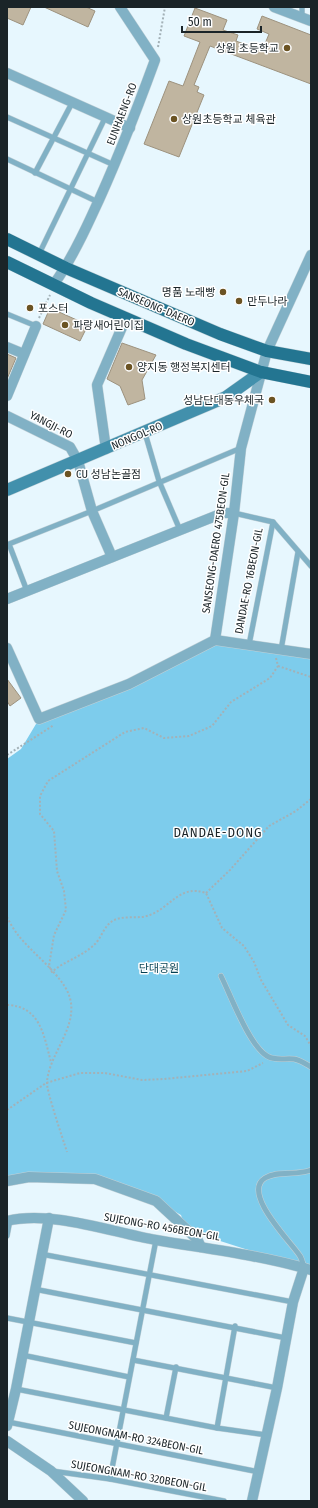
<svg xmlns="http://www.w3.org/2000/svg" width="318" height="1508" font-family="'Fira Sans Condensed','Noto Sans KR',sans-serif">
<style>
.green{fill:#7dccec}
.building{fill:#c0b5a0;stroke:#9d927e}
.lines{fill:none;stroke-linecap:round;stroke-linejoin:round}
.lane-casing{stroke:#c2d1d7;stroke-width:6}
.street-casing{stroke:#c2d1d7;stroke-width:11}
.secondary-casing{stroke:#c2d1d7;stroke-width:13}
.primary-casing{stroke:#c2d1d7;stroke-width:13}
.path{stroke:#a3b1b7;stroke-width:2;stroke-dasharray:2 2;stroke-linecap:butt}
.lane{stroke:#81b1c5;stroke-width:5}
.street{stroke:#81b1c5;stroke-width:10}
.secondary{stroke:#4290ac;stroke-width:12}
.primary{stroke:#237591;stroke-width:12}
.poi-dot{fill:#6b5323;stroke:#fff;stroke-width:1.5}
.labels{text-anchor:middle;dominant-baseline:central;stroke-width:3;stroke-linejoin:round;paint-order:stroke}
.poi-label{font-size:11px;fill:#1a2428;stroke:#fff;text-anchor:start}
.street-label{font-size:11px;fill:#1a2428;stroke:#fff}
.park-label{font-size:11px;fill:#033f51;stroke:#fff}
.quarter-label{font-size:13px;letter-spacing:1px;fill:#1a2428;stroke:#fff}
</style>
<rect width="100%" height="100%" fill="#e7f7fe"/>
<polygon class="green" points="215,640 311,657 311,1270 186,1230 181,1215 156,1201 95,1179 7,1181 7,759 21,749 39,719"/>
<g class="building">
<polygon points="7,7 31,7 23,25 7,18"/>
<polygon points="44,7 86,7 95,11 88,27"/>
<polygon points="195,8 227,20 223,30 238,35 236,41 262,51 269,34 257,29 262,16 311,35 311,84 210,46 194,85 199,87 197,92 204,95 179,157 144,144 169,81 183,86 200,42 184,36"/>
<polygon points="50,308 88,325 80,341 43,324"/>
<polygon points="122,343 156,355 142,380 145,399 128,405 120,386 107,379"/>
<polygon points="7,354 16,358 7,379"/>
<polygon points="7,679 21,698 10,706 7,701"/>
</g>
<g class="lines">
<g class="lane-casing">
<g id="lane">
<polyline points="302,17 302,7"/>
<polyline points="7,117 114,165"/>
<polyline points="7,159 98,202"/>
<polyline points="35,173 72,103"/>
<polyline points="39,254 105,118"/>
<polyline points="7,314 36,326"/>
<polyline points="145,433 159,481 180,530"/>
<polyline points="234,513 273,522 311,566"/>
<polyline points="27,591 9,544 92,511 241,448"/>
<polyline points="249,645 273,522"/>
<polyline points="281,650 298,552"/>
<path d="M221,976C231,996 249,1045 267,1056C275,1061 285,1058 294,1059C300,1060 306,1064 311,1067"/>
<polyline points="7,1236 10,1220"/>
<polyline points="41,1254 293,1302"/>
<path d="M304,1268C303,1264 302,1259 300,1256C291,1242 241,1193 265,1178C278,1170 297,1176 311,1170"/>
<polyline points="34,1289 286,1338"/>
<polyline points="7,1318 136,1343"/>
<polyline points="22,1355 129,1377"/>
<polyline points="133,1360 277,1388"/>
<polyline points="16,1389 217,1428 267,1435"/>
<polyline points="166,1418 176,1367"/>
<polyline points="8,1422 259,1472"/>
<polyline points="217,1428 235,1326"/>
<polyline points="52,1471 110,1479 224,1501"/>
<polyline points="110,1479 156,1240"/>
</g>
</g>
<g class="street-casing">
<g id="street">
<polyline points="274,7 311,21"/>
<polyline points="7,73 130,128"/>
<path d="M54,284C70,262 81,239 92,215C116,164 136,112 155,60L120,7"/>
<polyline points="7,347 24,354"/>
<polyline points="7,396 36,326"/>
<polyline points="7,416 70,447 78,461 92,511 112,557"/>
<polyline points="106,449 97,385 126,318"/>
<polyline points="7,599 223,513 234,513"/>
<polyline points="215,640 234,513 241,448 267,351 311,255"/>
<polyline points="215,640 311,654"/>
<polyline points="7,648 39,719 129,684 215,640"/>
<polyline points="7,1181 29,1177 95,1179 156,1201 197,1239 201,1247"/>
<path d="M7,1221C51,1210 111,1232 156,1240C208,1249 260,1255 311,1270"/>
<polyline points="7,1426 16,1389 49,1218"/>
<polyline points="7,1441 51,1471 83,1501"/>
<polyline points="252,1501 277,1388 293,1302 304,1268"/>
</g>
</g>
<g class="secondary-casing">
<polyline id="secondary" points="7,490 226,397 261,372"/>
</g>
<g class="primary-casing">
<g id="primary">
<polyline points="7,239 66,268 220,334 267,351 311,359"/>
<polyline points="7,262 91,303 186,344 261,372 311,382"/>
</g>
</g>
<g class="path">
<polyline points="158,47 165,7"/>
<polyline points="39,318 50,295"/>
<path d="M276,658L278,666L270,678L231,702L212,726L189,736L164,738L144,728L125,732L48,781L40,796V814L54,831L57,871L64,891L66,910L54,935L49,966L52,972C64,961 82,957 95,944C101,938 104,927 111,922C121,914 138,920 150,915C171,907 180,884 206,893L222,928L244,946L254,962L261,980L288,1025L305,1036L311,1046"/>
<polyline points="278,666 311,677"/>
<polyline points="7,755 54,725"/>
<polyline points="206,893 230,870 269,826 296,811 311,799"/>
<path d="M7,917C10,923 14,930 18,935C32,953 61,974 69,995C80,1026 49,1053 47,1082C46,1090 63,1139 67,1152"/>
<path d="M7,1005C41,1006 44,1037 51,1062"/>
<polyline points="7,1110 46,1083 80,1073 105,1073 142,1080 164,1079 247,1071 263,1063"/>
</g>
<use href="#lane" class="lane"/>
<use href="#street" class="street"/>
<use href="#secondary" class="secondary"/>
<use href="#primary" class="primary"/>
</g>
<g class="poi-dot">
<circle cx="287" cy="48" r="4"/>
<circle cx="174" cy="119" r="4"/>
<circle cx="223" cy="292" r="4"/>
<circle cx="239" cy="301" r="4"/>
<circle cx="30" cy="308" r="4"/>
<circle cx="65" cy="325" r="4"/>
<circle cx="129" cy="367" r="4"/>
<circle cx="272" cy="400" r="4"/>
<circle cx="68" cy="474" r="4"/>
</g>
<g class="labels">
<g class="poi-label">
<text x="279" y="48" text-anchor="end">상원 초등학교</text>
<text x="182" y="119">상원초등학교 체육관</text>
<text x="215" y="292" text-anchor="end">명품 노래빵</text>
<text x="247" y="301">만두나라</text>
<text x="38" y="308">포스터</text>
<text x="73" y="325">파랑새어린이집</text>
<text x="137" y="367">양지동 행정복지센터</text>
<text x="264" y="400" text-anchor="end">성남단대동우체국</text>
<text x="76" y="474">CU 성남논골점</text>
</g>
<g class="street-label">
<text transform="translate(122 114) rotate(-69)">EUNHAENG-RO</text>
<text transform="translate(156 307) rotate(23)">SANSEONG-DAERO</text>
<text transform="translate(51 425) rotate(27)">YANGJI-RO</text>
<text transform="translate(137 436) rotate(-23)">NONGOL-RO</text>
<text transform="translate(216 543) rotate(-82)">SANSEONG-DAERO 475BEON-GIL</text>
<text transform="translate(249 581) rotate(-79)">DANDAE-RO 16BEON-GIL</text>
<text transform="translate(162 1227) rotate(10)">SUJEONG-RO 456BEON-GIL</text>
<text transform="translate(136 1438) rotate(11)">SUJEONGNAM-RO 324BEON-GIL</text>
<text transform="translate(139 1476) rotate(10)">SUJEONGNAM-RO 320BEON-GIL</text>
</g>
<g class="park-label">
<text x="159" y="968">단대공원</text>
</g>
<g class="quarter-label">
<text x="218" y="832">DANDAE-DONG</text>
</g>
</g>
<rect width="318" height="1508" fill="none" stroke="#1a2428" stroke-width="16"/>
<path d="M182 26v6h79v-6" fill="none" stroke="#1a2428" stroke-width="2"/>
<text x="188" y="26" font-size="12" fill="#1a2428" stroke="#ffffff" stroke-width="3" paint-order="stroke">50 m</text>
</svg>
